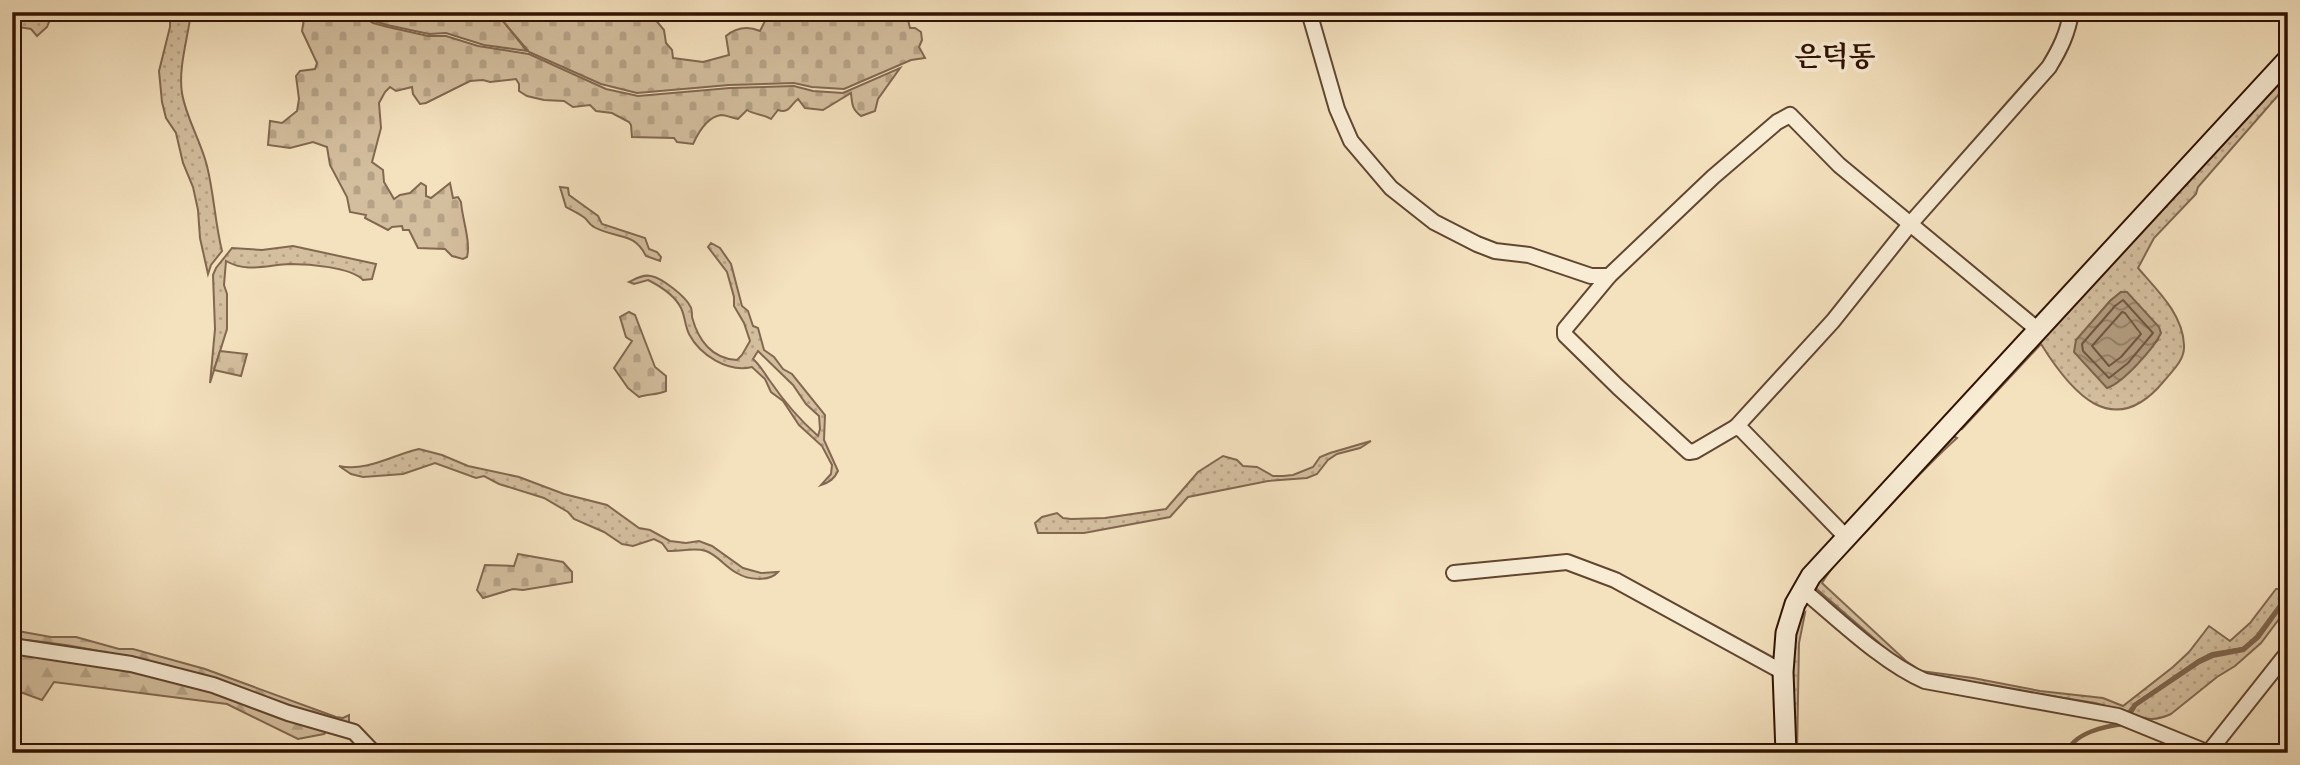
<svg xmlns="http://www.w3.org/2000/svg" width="2300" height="765" font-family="'IM FELL English','Noto Serif KR',serif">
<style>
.grass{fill:url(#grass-dots);stroke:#826850;stroke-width:2;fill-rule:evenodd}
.forest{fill:url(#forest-firs);stroke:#826850;stroke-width:2}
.cemetery{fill:url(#cemetery-stones);stroke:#826850;stroke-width:2}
.water{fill:url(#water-waves);stroke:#7d644c;stroke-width:2}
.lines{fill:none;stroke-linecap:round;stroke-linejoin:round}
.shore{stroke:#705640;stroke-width:2}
.stream{stroke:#7d644c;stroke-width:4.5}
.street-casing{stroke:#614630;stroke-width:18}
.secondary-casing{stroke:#301201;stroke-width:23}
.street{stroke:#f8ecd5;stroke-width:14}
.secondary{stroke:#f8ecd5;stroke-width:19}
.labels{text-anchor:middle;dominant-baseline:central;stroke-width:7;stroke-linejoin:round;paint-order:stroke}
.quarter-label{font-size:28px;font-weight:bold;fill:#301201;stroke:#f8ecd5}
</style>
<defs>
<pattern id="grass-dots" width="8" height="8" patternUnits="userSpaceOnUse" patternTransform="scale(1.75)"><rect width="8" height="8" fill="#d3be9e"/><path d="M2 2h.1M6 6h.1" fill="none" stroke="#b5a286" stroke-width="1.8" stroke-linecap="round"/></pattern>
<pattern id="forest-firs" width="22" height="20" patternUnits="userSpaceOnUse" patternTransform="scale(1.75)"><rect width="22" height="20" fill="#d3be9e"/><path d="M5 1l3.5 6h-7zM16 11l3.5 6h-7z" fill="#b5a286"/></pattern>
<pattern id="cemetery-stones" width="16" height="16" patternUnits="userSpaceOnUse" patternTransform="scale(1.75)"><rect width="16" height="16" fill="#d3be9e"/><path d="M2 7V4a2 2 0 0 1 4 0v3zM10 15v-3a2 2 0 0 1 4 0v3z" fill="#b5a286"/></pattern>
<pattern id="water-waves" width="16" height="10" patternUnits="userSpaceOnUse" patternTransform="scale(1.75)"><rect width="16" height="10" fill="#b19b7e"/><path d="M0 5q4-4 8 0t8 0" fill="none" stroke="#907d65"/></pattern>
</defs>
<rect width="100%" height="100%" fill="#f4e1be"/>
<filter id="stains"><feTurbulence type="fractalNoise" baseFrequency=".00286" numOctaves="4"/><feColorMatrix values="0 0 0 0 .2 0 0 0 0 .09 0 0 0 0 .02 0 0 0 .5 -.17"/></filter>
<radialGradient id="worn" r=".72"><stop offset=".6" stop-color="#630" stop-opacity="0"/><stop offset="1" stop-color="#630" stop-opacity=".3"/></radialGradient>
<g class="grass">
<path d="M12,12C28,12 39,23 53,12L47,27L37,36L31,29L12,26Z"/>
<path d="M170,12H191C188,38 178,68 182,93C186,118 201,141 207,166C214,194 215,223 222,251L211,265L208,274L200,238L198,210L193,187L183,163L176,133L166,118L162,102L159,71L170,27Z"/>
<path d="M2288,69V84L2198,187L2196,194L2154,238L2138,268C2157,290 2183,314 2184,345C2185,360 2173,370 2164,381C2113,443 2071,392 2041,344L1962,429L1959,425ZM2121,292L2158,340L2120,380L2107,388L2076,341L2110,301Z"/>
<path d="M560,187L568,188L569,195L598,216L602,224L645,238L649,249L657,252L661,257L660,261L646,256C634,231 615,239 594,227C590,225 589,223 586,219C580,214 573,211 566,207Z"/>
<path d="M711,243L720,248L731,264L742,306L748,311L753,326L758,328L764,350L774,357L783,369L792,374L825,415L824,440L838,471C834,479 830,482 821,485L831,474L832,465L822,446L799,425L783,401L771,392L765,379L752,367C728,373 700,355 689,334C685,326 685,316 681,308C675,296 660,286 648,280L634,284L629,282C635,279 643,274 651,276C662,278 685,296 690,306C692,308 692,314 692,317C698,340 712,359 737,360L742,355L750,341L744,323L734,306V297L727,272L708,247ZM758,351L793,385L806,404L819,416L820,429L818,436C801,421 783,400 770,381C764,373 761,366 753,359Z"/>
<path d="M293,246L376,264L372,279L363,280C351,267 308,264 290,264C267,265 247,273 226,261L224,285L227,294V329L210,383L215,329L213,275L216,268L232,248L262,250Z"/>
<path d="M1949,434L1957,438C1928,464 1902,493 1876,521C1857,541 1836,560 1822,583L1906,661L1921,671L1973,678L2040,691L2103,698L2123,706L2173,667L2189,652L2209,626L2230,641L2250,623L2276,589H2288V593L2256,636L2243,648L2212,653L2198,660L2134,704L2128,712L2095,703L1921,675L1907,667L1811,584Z"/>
<polygon points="1371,441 1360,448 1337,454 1328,460 1317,474 1307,478 1268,481 1188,497 1170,517 1084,533 1038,533 1035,523 1042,517 1057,513 1063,518 1071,519 1105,518 1166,509 1198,472 1223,456 1237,460 1243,466 1257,467 1273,476 1283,476 1293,475 1313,467 1320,457 1330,453"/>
<path d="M419,449L442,455L468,466L519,477L564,494L607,505L639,528L650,530L670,541L686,543L699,541L712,546L743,568L761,573L778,572C769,582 748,580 737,573C725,567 719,556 706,551C692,547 681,552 668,551L662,543L654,539L633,546L622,544L604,532L574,519L568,512L544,498L499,484L484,476L476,478L435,463L403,474L363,477L351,474L339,466C367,472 392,455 419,449Z"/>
<path d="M2288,598V607L2261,643L2235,666L2217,677L2171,714C2156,721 2146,720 2131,714L2136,706L2200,663L2213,657L2244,651L2259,638Z"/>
<path d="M1805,613L1799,643L1797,753H1793C1792,722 1784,634 1805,613Z"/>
</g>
<g class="forest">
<path d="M12,630L51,637H76L119,649H133L205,669L336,717L343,718L349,715V722L345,725C235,689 129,647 12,639Z"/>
<polygon points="12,650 122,667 214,689 328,730 324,734 298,739 227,704 54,682 42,700 12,689"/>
</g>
<g class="cemetery">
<path d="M305,12H356L373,23L388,27L428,36H446L478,46L529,54L606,89L638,96L730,88L794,86L813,91L843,93L900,68L878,99L875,111L861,116C852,109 852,104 851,93L823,110L805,108L798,99C790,105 789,114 778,110L771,119C763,114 755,115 747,110L738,119C732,118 726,115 721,115C707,117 698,133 693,144L677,142L674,138L632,137L631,125L629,122L612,113L596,111L590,105L573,107L564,101L544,100L527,96L519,91V84L516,79L490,82L483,80L470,81L426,103L420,104L413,94L412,87L396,91L390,87L385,92L379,103L381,128L372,162L383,170L384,182L394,199L400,195L410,193L421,183L426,186V196L431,198L450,183L453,198L458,197L461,202C462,218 471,242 467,257L463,259L452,256L445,249L418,248L409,230H403L402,226L392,227L388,230L365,218L366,215L350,212L347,197L330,165L327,147L313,142L290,148L268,145L270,121L282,123L297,111L299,99L296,76L300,71L315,69L317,63L302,31Z"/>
<path d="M360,12H649L664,30L666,43L672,50L673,58L703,62L729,55L726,36C737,27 748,26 760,31L767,17L772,13L906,12L910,28H915L921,32L922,40L919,47L925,58L911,60L844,89L812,87L794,83L729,85L637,93L601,84L529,52L498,15L527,51L484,45L446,33L429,34L387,25L374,21Z"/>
<path d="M629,312L635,315L655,367L666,376V391C657,395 648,394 639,397L628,388L614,368L632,341L626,337L620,317Z"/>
<polygon points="220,351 247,354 241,376 214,370"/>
<polygon points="518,554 563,562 572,572 572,582 523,590 513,589 483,598 477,590 485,565 514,566"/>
</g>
<path class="water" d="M2121,292H2127L2159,327L2161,333C2154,348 2123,383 2107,388L2074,352L2076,340L2110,301Z"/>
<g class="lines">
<g class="shore">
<polygon points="2123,300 2153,333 2128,363 2109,378 2083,351 2082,344 2115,306"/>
<polygon points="2122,312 2125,313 2141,334 2121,357 2109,366 2092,346"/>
</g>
<g class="stream">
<polyline points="29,12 36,14 47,12"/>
<polyline points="2130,713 2135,705 2199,661 2212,655 2243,649 2258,637 2288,595"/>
<path d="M2067,753C2073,733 2105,726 2124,724"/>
</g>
<g class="street-casing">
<g id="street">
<polyline points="1309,12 1337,109 1351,141 1391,188 1434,222 1477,244 1495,251 1529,255 1591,276 1609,276"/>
<path d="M1736,427L1833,321L1911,223L2049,67C2060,49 2068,33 2071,12"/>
<polyline points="1846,537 1742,430 1736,427 1695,451 1689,452 1618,387 1565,335 1565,329 1609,276 1713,177 1777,122 1790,115 1839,165 2037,329"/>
<polyline points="1454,573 1567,562 1615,580 1783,672"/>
<path d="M1803,590C1838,619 1883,663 1925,681L2118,716L2209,753"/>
<polyline points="12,646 131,664 213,685 288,713 354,732 374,753"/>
<polyline points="2208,753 2288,652"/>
</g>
</g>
<g class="secondary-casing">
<polyline id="secondary" points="1786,753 1783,672 1786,633 1795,604 1811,576 2288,59"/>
</g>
<use href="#street" class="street"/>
<use href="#secondary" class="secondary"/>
</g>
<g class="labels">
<g class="quarter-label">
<text x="1835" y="58">은덕동</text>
</g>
</g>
<rect width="2300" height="765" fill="none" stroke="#f4e1be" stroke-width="42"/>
<rect x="14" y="14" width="2272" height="737" fill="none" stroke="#301201" stroke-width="3.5"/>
<rect x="21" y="21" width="2258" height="723" fill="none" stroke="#301201" stroke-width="2"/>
<rect width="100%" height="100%" filter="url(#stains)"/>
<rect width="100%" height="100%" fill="url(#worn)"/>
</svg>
